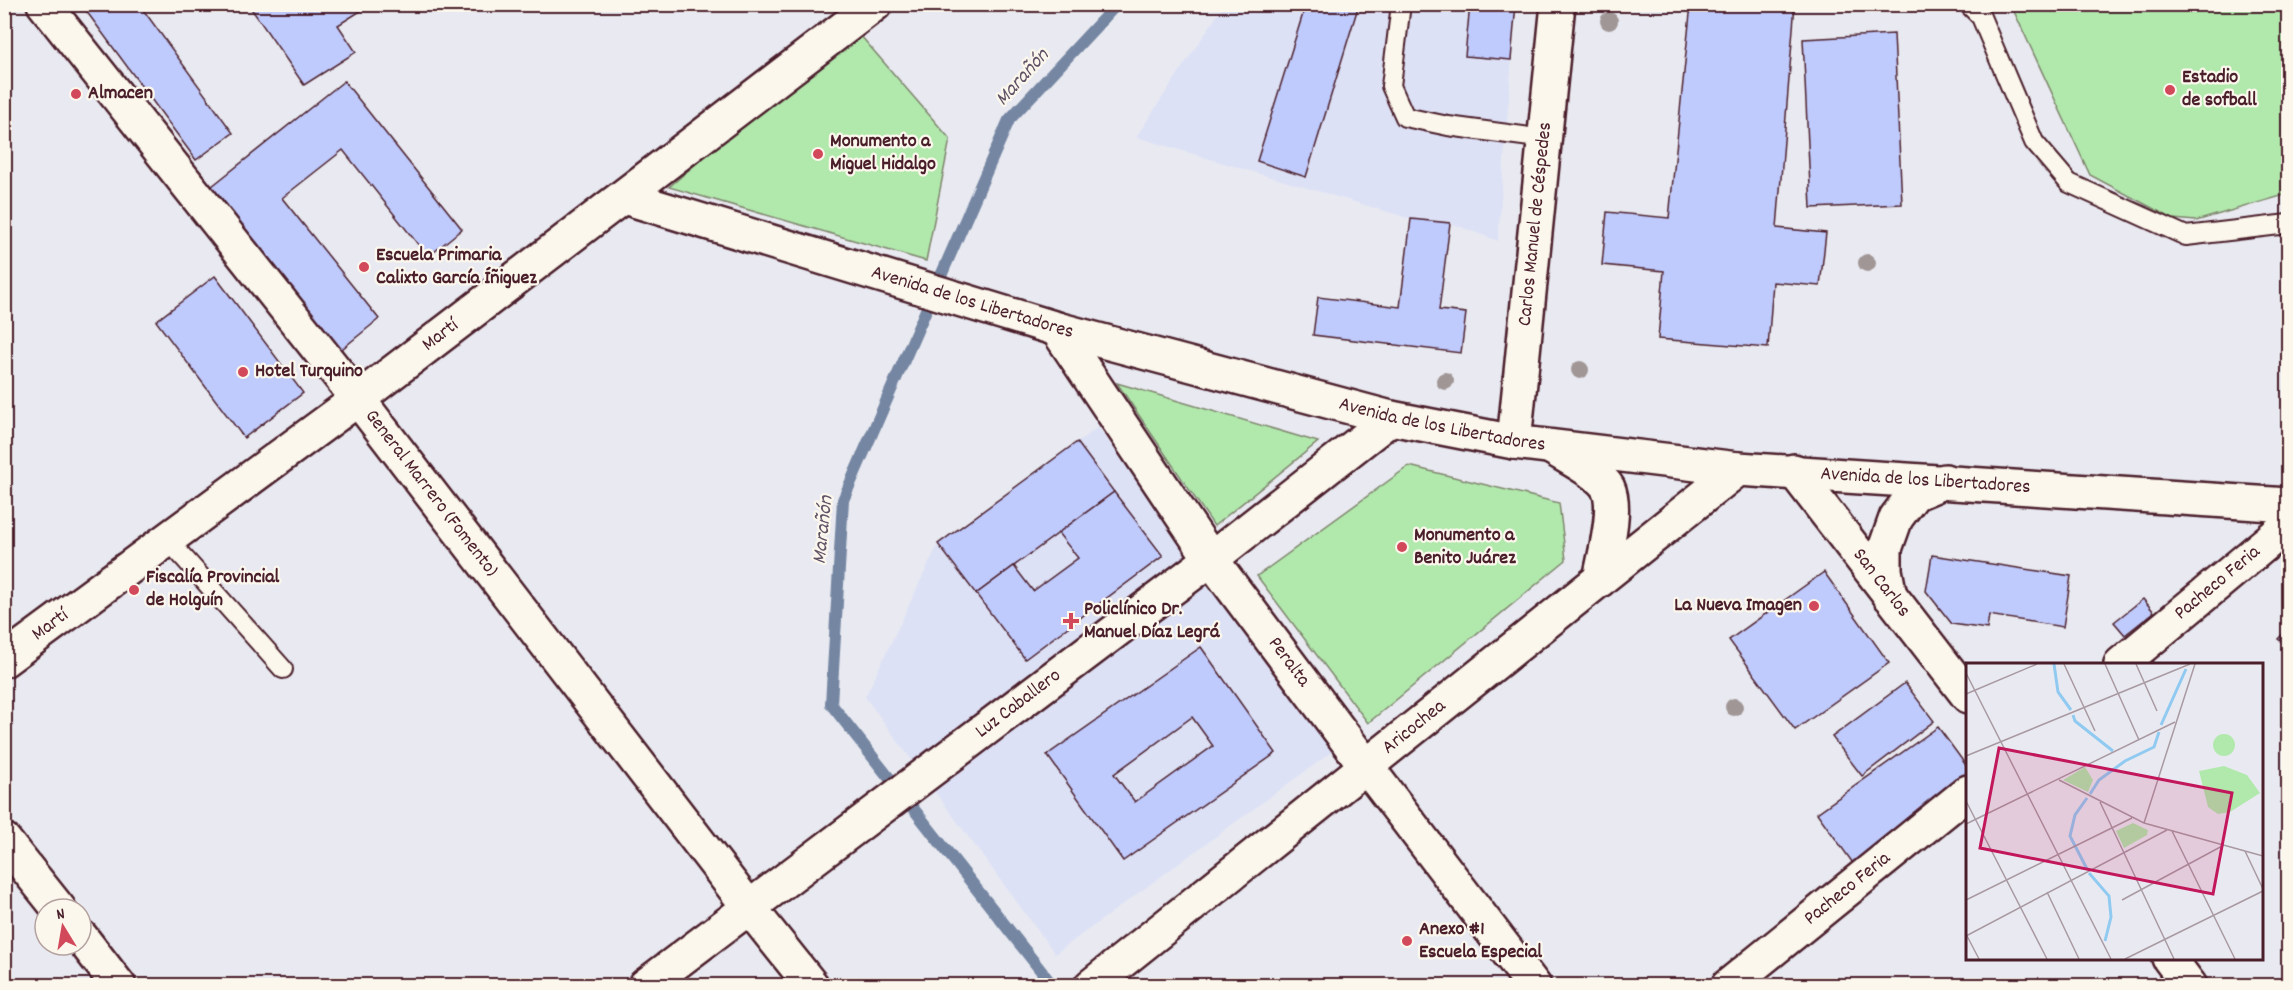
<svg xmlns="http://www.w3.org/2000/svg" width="2293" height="990" font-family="Dekko,sans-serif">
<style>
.built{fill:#dde1f5}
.green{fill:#b1e9ad;stroke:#7e846c;stroke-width:1.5}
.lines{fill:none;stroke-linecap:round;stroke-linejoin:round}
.stream{stroke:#7586a2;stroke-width:12}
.building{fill:#c0cbfd;stroke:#4a1f2b;stroke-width:1.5;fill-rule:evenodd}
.lane-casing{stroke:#4a1f2b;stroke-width:22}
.street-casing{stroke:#4a1f2b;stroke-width:38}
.secondary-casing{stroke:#4a1f2b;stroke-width:38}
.primary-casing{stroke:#4a1f2b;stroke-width:38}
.lane{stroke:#fbf7ec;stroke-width:18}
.street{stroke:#fbf7ec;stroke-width:33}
.secondary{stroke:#fbf7ec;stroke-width:33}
.primary{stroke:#fbf7ec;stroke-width:33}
.tree{fill:#a09696}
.poi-dot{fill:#d1495b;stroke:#fbf7ec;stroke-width:2}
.labels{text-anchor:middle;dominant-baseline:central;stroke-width:4.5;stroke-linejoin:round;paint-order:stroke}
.poi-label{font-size:20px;font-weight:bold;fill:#4a1f2b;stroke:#fbf7ec;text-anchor:start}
.street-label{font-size:20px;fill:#4a1f2b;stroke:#fbf7ec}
.water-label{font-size:21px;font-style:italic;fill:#5f5266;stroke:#fbf7ec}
.inset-river{fill:none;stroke:#91caf1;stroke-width:3}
.inset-road{fill:none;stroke:#a999a2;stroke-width:1.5}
.view{fill:#c2185b;fill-opacity:0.15;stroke:#c2185b;stroke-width:3}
.inset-edge{fill:none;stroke:#4a1f2b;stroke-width:3}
</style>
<rect width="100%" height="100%" fill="#e9eaf1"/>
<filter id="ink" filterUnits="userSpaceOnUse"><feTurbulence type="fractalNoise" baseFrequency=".0167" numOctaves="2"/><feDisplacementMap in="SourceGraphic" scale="12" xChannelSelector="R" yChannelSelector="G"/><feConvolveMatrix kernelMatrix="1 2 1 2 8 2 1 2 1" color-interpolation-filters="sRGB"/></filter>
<g filter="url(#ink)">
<g class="built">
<polygon points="1224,5 1516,5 1498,241 1450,223 1411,219 1136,137"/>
<polygon points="1098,427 1336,749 1055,954 865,697 938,544"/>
</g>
<g class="green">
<polygon points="2011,5 2288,5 2288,194 2196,221 2173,219 2090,175"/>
<polygon points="854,28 950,139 926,261 669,187"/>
<polygon points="1117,383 1318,442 1214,526"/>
<polygon points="1409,466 1559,503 1566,560 1368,723 1257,576"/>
</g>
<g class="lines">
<polyline class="stream" points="1053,986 831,704 843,500 1009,120 1117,4"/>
</g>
<g class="building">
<polygon points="81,4 139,4 233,133 196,160"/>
<polygon points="248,4 372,4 338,25 356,52 304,85"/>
<polygon points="1306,4 1359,4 1306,177 1257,161"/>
<polygon points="1470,4 1516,4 1511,60 1465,56"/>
<polygon points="1691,4 1795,4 1777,228 1826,233 1820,286 1773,282 1768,348 1658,339 1664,271 1602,265 1607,212 1669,218"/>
<polygon points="1894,34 1902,204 1811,208 1803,39"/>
<polygon points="344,81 462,229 428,257 343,150 282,198 379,319 337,353 207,190"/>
<polygon points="1411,219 1450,223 1439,310 1466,313 1461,353 1313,335 1318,297 1400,307"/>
<polygon points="215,276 303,393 244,438 156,321"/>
<polygon points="1077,442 1114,492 976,594 938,544"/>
<polygon points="1114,492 1163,556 1025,659 976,594 1014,566 1033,591 1078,558 1058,533"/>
<polygon points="1932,555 2071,576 2063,627 1989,615 1987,629 1952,624 1926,591"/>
<polygon points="1824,572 1889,663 1795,730 1729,640"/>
<polygon points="2143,599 2154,612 2125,635 2114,622"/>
<polygon points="2288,629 2288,647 2278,639"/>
<path d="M1201,647L1276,753L1123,861L1047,755ZM1192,717L1213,746L1135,802L1114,774Z"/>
<polygon points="1905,683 1934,721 1862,776 1832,737"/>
<polygon points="1938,727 1968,768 1968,786 1855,866 1817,813"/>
</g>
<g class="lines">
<g class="lane-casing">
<g id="lane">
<polyline points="1401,4 1391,86 1405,117 1448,126 1545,139"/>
<polyline points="1968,4 1981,17 2034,142 2069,183 2186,236 2288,224"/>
<polyline points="168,540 283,669"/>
</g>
</g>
<g class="street-casing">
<g id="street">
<path id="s1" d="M1057,329L1211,559L1366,766"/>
<path id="s2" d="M1794,471L1968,696"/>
<path id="s3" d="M2121,664L2288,525"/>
<polyline points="4,840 59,909"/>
<polyline points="81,937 119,986"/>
<polyline points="2169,958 2190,986"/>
<path id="s4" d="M645,986L1211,559L1391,418"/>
<path id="s5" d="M1728,986L1968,792"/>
</g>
</g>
<g class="secondary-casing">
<g id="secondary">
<path id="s6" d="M44,4L358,399L748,906L812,986"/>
<path id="s7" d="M624,197L1057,329L1391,418L1514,442L1738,469"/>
<path id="s8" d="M1514,442L1558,4"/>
<path id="s9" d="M4,660L358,399L875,4"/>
<polyline points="1366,766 1534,986"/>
</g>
</g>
<g class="primary-casing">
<g id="primary">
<path d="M1551,447C1566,457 1600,473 1608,488C1618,509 1604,557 1600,580"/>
<polyline points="1890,596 1885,570 1885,549 1896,518 1914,494 1945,481"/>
<path id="s10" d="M1091,986L1738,469L2288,505"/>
</g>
</g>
<use href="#lane" class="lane"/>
<use href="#street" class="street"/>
<use href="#secondary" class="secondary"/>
<use href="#primary" class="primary"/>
</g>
<g class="tree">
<circle cx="1609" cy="21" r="9"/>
<circle cx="1867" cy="263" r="9"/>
<circle cx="1580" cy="370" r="9"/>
<circle cx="1445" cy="381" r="9"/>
<circle cx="1734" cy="707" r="9"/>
</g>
</g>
<g class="poi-dot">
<circle cx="2170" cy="90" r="6"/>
<circle cx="76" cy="94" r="6"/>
<circle cx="818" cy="154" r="6"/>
<circle cx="364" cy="267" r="6"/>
<circle cx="243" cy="372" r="6"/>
<circle cx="1402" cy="547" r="6"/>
<circle cx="134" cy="590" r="6"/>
<circle cx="1814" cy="606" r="6"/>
<path d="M1068 612h6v6h6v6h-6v6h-6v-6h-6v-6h6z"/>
<circle cx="1407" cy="941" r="6"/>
</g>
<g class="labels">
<g class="poi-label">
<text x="2182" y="78">Estadio<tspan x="2182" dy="23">de sofball</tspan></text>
<text x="88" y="94">Almacen</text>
<text x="830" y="142">Monumento a<tspan x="830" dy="23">Miguel Hidalgo</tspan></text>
<text x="376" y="256">Escuela Primaria<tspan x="376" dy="23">Calixto García Íñiguez</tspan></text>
<text x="255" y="372">Hotel Turquino</text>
<text x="1414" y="536">Monumento a<tspan x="1414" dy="23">Benito Juárez</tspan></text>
<text x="146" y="578">Fiscalía Provincial<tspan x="146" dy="23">de Holguín</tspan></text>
<text x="1802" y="606" text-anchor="end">La Nueva Imagen</text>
<text x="1084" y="610">Policlínico Dr.<tspan x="1084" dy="23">Manuel Díaz Legrá</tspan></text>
<text x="1419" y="930">Anexo #1<tspan x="1419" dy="23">Escuela Especial</tspan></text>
</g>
<g class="street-label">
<text stroke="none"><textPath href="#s8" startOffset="219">Carlos Manuel de Céspedes</textPath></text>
<text stroke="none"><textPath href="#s7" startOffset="364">Avenida de los Libertadores</textPath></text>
<text stroke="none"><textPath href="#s9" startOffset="544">Martí</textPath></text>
<text stroke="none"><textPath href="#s7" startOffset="850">Avenida de los Libertadores</textPath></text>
<text stroke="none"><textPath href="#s10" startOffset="1016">Avenida de los Libertadores</textPath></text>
<text stroke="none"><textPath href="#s6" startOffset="624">General Marrero (Fomento)</textPath></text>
<text stroke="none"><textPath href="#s3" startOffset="126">Pacheco Feria</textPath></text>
<text stroke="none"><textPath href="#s2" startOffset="142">San Carlos</textPath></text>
<text stroke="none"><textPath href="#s9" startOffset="58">Martí</textPath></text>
<text stroke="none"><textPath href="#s1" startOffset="406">Peralta</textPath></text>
<text stroke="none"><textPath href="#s4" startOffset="468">Luz Caballero</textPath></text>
<text stroke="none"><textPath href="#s10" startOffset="414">Aricochea</textPath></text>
<text stroke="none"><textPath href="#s5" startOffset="154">Pacheco Feria</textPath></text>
</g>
<g class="water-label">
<text transform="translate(1023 78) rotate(-48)">Marañón</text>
<text transform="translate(824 530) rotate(-84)">Marañón</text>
</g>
</g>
<g transform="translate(1966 663)">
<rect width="297" height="297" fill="#e9eaf1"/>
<path d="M247 82a11 11 0 1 1 22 0a11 11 0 1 1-22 0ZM258,103L281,112L294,130L264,149L252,151L242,144L233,108ZM119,104L127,117L122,129L97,117ZM167,160L182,167L181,172L158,185L150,168Z" fill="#b1e9ad"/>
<path class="inset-river" d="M88,1L92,29L105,47M107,52L109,58L147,88M195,62L220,6M124,131L133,117L159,98L188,84L193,69M121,206L104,173L109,152L121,135M123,210L143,233L145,254L139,278"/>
<path class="inset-road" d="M98,1L129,68M139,1L173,77M170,1L191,48M0,10L145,296M0,31L71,1M0,93L224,1M93,117L178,160L297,193M0,138L81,296M134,139L208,296M178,160L229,1M0,161L209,59M206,168L269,296M279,188L297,226M81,229L113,296M0,237L166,155M156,237L258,182M0,271L13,296M0,273L201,167M159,296L297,228"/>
<path class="view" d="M33,85L266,130L247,231L14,185Z"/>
<rect width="297" height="297" class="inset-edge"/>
</g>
<rect width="2293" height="990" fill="none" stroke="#fbf7ec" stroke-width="24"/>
<rect x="12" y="12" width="2269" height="966" fill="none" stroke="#4a1f2b" stroke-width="2" filter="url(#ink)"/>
<g transform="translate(63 927) rotate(349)"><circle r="28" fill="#fbf7ec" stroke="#b4a19f" stroke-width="1.5"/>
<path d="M0-4.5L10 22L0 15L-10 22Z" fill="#d1495b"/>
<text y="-9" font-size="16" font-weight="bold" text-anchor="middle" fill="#4a1f2b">N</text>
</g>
</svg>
